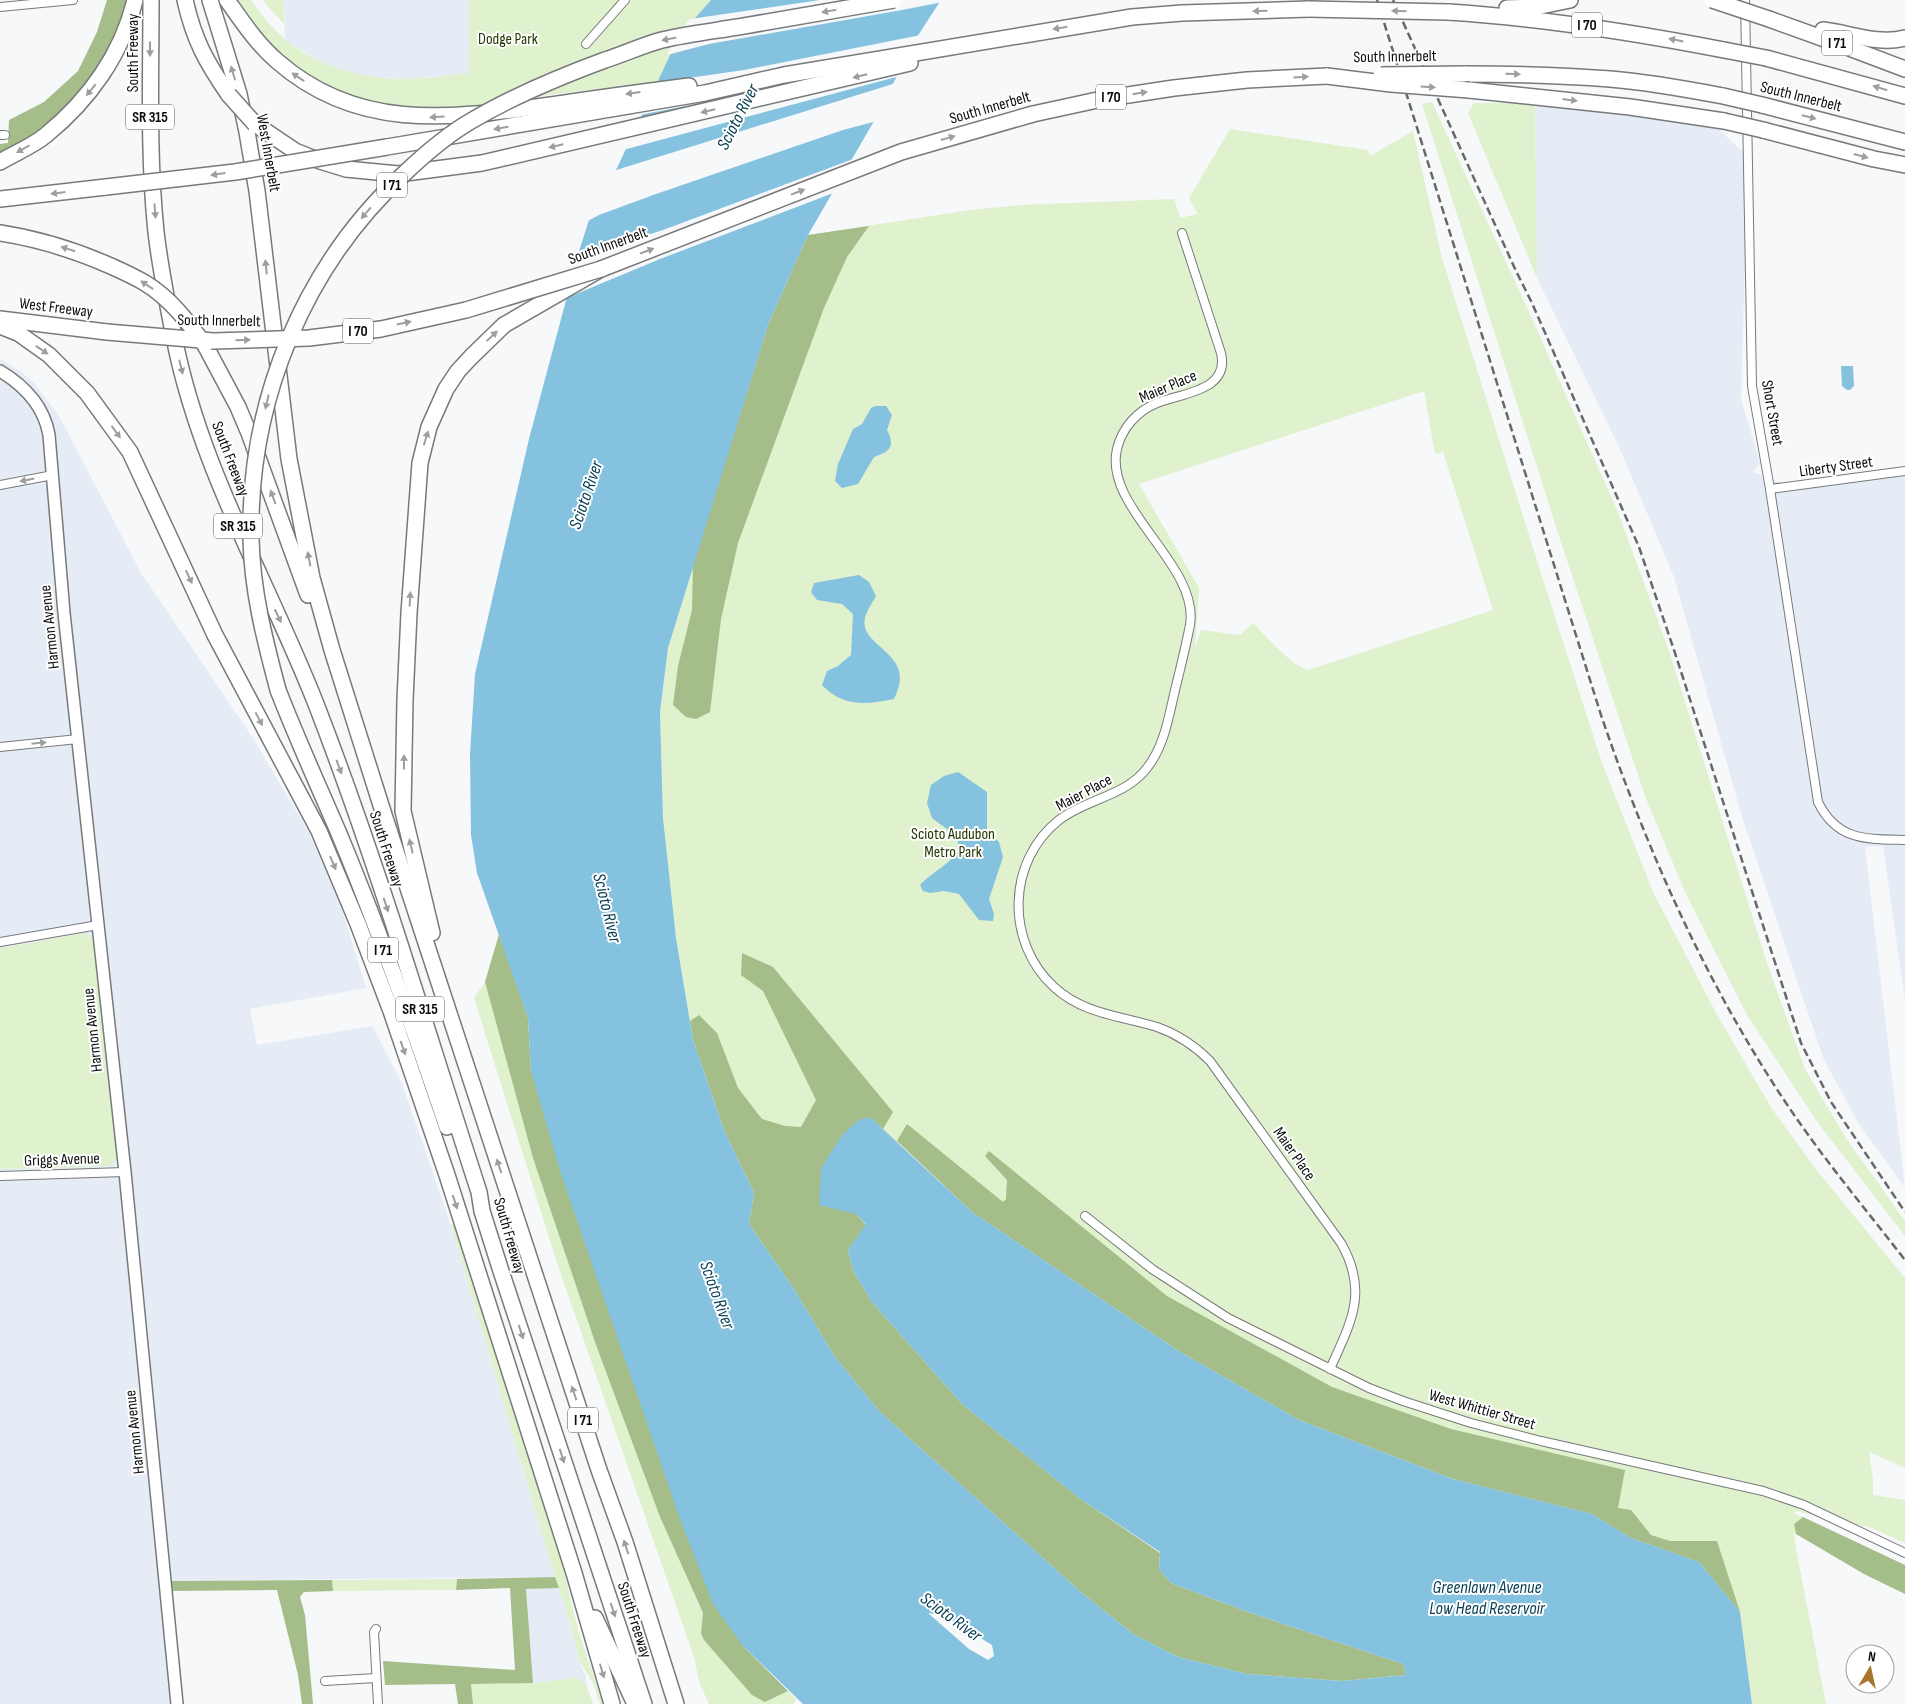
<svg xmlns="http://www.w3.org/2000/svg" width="1905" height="1704" font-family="'Sofia Sans Condensed',sans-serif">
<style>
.built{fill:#e6ecf5}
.green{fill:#dff1cd;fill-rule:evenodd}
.forest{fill:#a4bd89}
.water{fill:#84c2df;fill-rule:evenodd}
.pier{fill:#f6f8fa}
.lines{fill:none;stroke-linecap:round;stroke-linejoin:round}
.street-casing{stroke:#77797b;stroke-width:10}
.secondary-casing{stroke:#77797b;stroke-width:14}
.highway-casing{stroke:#77797b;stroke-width:18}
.street{stroke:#fff;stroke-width:8}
.secondary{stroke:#fff;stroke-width:11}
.highway{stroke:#fff;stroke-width:15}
.rail{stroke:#676869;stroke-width:2.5;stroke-dasharray:8 4;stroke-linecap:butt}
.highway-bridge-casing{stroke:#77797b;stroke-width:18;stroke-linecap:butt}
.highway-bridge{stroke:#fff;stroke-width:15}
.oneway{fill:#9d9e9e}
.labels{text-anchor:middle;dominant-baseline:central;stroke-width:4;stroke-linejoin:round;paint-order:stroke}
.shield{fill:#fff;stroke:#545555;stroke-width:1}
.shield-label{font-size:15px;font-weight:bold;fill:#0b0c0c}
.park-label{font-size:16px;fill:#233800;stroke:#fff}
.street-label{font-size:16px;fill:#0b0c0c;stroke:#fff}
.water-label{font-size:18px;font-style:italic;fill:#073e53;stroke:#fff}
</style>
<rect width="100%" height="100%" fill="#f6f8fa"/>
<g class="built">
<polygon points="284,0 469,0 469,74 408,79 377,77 351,74 323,63 285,40"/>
<polygon points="1535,103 1717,128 1748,156 1741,399 1760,463 1753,472 1792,487 1905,471 1905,1100 1905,1001 1883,846 1865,847 1905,1188 1859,1124 1824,1060 1743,820 1674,577 1620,449 1537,278"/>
<polygon points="0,359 20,371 34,383 58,414 141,573 253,738 309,833 333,881 366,988 250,1009 257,1045 372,1026 401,1081 451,1225 555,1577 169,1581 179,1704 0,1704 0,1169 110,1166 85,933 0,948"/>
<polygon points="559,1588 572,1628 579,1660 586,1677 586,1684 577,1678 533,1683 526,1589"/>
</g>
<g class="green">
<path d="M237,0H251C287,56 343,79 408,79C428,79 449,75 469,73V0H711L679,36L657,83C613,87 569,92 526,98C487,103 449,111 409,109C394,108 376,103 361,98C306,80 268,50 237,0Z"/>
<polygon points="263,0 284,0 284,24 264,2"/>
<polygon points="1432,102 1529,312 1618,512 1670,654 1767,963 1805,1069 1846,1138 1905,1221 1905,1236 1818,1123 1747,1015 1685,892 1645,796 1557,530 1422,104"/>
<polygon points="1474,103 1535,103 1537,278 1468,113"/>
<path d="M1230,129L1368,150L1370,156L1413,131L1442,258L1539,567L1602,763L1653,892L1716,1013L1772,1109L1819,1173L1905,1278V1468L1869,1452L1873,1479V1495L1905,1500V1543L1872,1528L1795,1511V1514L1803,1517L1794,1524L1796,1534H1794L1796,1549L1826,1704H1752L1740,1612L1592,1514L1453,1479L972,1212L897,1141L1178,1657L693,1040L676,938L663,818L660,712L668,648L705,524L808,235L971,210L1020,205L1174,199L1180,218L1198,214L1189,198ZM1424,391L1435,454L1443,452L1493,610L1308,670C1288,663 1268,638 1253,623L1240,635L1201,630L1195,649L1199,588L1139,484Z"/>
<polygon points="85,933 97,943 117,1157 110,1166 0,1169 0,948"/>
<polygon points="485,982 533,1158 596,1345 660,1517 703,1614 701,1633 765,1702 788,1691 796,1699 794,1704 709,1704 699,1682 695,1660 557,1263 474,998"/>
<polygon points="466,1216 538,1463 578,1630 603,1704 600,1704 593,1683 579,1660 572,1628 555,1577 451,1225"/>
<polygon points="457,1579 456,1590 333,1591 332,1580"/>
<polygon points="577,1678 586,1684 593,1704 473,1704 471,1684 533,1683"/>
</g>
<g class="forest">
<path d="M107,0H128C106,70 66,121 0,153V144L8,143L9,120L44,102L78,71L97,32Z"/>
<polygon points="869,226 847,257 824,308 738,543 721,619 710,712 696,719 686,717 673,705 678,666 692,610 693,564 769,322 808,235"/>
<polygon points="499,934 528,1018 531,1071 743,1646 788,1691 765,1702 752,1695 704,1640 701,1633 703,1613 660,1517 596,1345 533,1158 485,982"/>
<polygon points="742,953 773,967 893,1112 883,1129 870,1117 856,1214 866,1225 848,1250 853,1270 871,1301 962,1404 1079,1498 1160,1553 1159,1569 1171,1583 1245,1611 1403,1664 1406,1675 1342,1681 1247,1674 1178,1657 1133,1634 1082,1593 880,1412 835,1357 792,1286 749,1224 754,1193 724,1130 693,1040 690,1021 699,1015 717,1033 738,1088 762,1119 785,1126 801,1127 816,1100 763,991 741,975"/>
<polygon points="907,1124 1003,1202 1006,1199 1007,1180 985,1156 989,1151 1167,1296 1332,1387 1451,1429 1625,1470 1618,1508 1631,1510 1651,1535 1670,1541 1717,1541 1740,1612 1699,1562 1631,1538 1592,1514 1453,1479 1299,1420 1177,1350 972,1212 897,1141"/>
<polygon points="1803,1517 1905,1565 1905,1594 1864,1574 1796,1534 1794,1524"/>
<polygon points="555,1577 559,1588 526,1589 533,1683 471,1684 473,1704 458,1704 455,1684 385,1685 383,1661 515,1670 510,1588 456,1590 457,1579"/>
<polygon points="332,1580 333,1591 304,1592 300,1597 305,1615 313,1704 302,1704 298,1675 277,1590 169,1591 169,1581"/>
</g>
<g class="water">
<path d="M711,0H941L917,37L874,121L808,235L769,322L668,648L660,712L663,818L676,938L693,1040L724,1130L754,1193L749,1224L792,1286L835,1357L880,1412L1082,1593L1133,1634L1178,1657L1247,1674L1342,1681L1406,1675L1403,1664L1245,1611L1171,1583L1159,1569L1160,1552L1079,1498L962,1404L871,1301L853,1270L848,1250L866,1224L856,1214L819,1205L821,1168L842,1135L859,1120L870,1117L972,1212L1177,1350L1299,1420L1453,1479L1592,1514L1631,1538L1699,1562L1740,1612L1752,1704H803L743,1646L713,1604L680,1519L560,1171L531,1071L528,1018L477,873L471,835L470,754L475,674L529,439L580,248L589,220L617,168L679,36ZM928,1613L942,1615L992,1645L994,1656L988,1660L969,1649Z"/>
<polygon points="1841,366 1853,366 1854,386 1850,390 1847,390 1842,386"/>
<path d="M875,406H886L892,415L887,430C896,447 889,452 874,457L858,484L842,488L835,481L838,464L853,429L862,424L871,408Z"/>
<path d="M859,575L869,582L876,596C872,603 867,610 865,618C858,648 919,652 894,699C866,705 843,707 822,685L827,671L838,666L851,655L853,614L842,604L817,600L811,592L814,583Z"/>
<path d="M958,772L987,792V830L999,842L1003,857L989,899L994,914L993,921L979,920L959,894L944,891L930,893L923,891L920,885C933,871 950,865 960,848L955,835L932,818L927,803L931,785L944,776Z"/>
</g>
<g class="pier">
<polygon points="820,0 944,0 943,2 902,10 709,44 667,55 677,34 690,19"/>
<polygon points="921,35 900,76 623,150 637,120 739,96 639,115 654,83 744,70"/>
<polygon points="896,83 877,121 843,130 656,194 599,215 586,222 613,171"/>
<polygon points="856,158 836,192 660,259 564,299 575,258 663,230"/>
</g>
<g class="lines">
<g class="street-casing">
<g id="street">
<path d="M1745,0L1752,386L1770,489L1818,802C1837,841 1866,839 1905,840"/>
<polyline points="0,7 73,0"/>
<polyline points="586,44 625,0"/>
<polyline points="0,135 5,135"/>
<path d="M1182,233L1221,353C1230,391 1182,393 1157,403C1137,411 1122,428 1117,449C1103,508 1200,565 1190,625C1186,645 1181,666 1176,686C1169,715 1165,745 1147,768C1126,796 1086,799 1059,820C1007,861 1005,942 1054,987C1083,1014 1121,1016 1157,1027C1177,1034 1195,1046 1210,1061L1341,1243C1369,1292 1351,1322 1330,1369"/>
<polyline points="0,485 53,475"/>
<polyline points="1770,489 1905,471"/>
<polyline points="0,747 78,739"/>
<polyline points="0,942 98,925"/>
<polyline points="0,1176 125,1172"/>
<polyline points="1085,1216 1152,1269 1228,1318 1369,1388 1403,1401 1471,1423 1541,1441 1763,1491 1804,1505 1905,1553"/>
<polyline points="376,1629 374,1632 378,1704"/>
<polyline points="325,1681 376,1678"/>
</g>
</g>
<g class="secondary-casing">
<path id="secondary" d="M0,371C25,386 44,406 49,435L64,613L125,1172L177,1704"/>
</g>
<g class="highway-casing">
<g id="highway">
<path d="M151,0C151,77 148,155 156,232C160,267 167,302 174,337C199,467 268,582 316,704C378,864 426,1029 479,1192L482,1211L500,1268L644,1704"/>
<path d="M185,0C194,40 206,62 229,95"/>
<polyline points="210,0 239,94 247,132 257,191 289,459 312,578 332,650 385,818 599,1470 625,1542 676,1704"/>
<path d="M227,0C242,21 257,44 277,61C359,133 452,118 551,105C597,98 643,92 689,86"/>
<polyline points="1507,8 1536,7 1570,0"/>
<path d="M1448,12C1542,18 1632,32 1724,50"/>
<polyline points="1769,19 1844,46 1905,69"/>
<path d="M1823,30C1850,33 1877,45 1905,38"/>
<polyline points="1766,58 1905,96"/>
<path d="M1464,74C1513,74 1561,75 1610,79C1648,82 1686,89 1723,96"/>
<polyline points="1469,90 1630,107 1724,121"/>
<polyline points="1762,105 1905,142"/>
<polyline points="255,124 295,151 320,161 346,169 398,174 482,163 910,63"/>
<polyline points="1763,130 1874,159 1905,165"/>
<polyline points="387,147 705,93 784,75 1132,17 1182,13 1309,9"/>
<path d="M0,162C15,153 33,146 46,135C89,100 122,54 135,0"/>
<polyline points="0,199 106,187"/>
<path d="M0,233C39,239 77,251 113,267"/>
<polyline points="0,319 107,332"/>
<polyline points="0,326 18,333 49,355 87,393 130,452 215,635 319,831 358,924 391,1011 447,1175 574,1573 612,1704"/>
<polyline points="205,345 238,407 249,433 308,595"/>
<path d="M278,690C297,739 319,787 340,836C380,932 414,1029 447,1127"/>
<polyline points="432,933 403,811 405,700 409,613 420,463 429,427 446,389 458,371 471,357 504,325 601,269 901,152 1033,114 1102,99 1174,88 1247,80 1327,76"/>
<polyline points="595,1618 635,1704"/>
</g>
</g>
<use href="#street" class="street"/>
<use href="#secondary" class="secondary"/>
<use href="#highway" class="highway"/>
<g class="rail">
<path d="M1377,0L1601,715C1647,850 1705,981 1784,1100C1821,1156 1864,1207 1905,1260"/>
<polyline points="1393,0 1516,271 1532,303 1639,547 1675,653 1801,1043 1831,1102 1905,1212"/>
</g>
<g class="highway-bridge-casing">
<g id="highway-bridge">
<polyline points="1712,0 1769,19"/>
<polyline points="1309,9 1448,12"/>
<polyline points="1724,50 1766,58"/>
<polyline points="1381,75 1464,74"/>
<polyline points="1327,76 1391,84 1469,90"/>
<polyline points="229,95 255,124"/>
<polyline points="1723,96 1762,105"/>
<polyline points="1724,121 1763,130"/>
<polyline points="106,187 235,172 387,147"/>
<path d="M113,267C124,272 135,277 145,283C170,298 188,322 205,345"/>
<polyline points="107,332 213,341 309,338 381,329 466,310 601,269"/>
<path d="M278,690C265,641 252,591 251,539C248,401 304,265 406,172C426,153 447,135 471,121C513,96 559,77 605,60C624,54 643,45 662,40C687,34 713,31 738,27C790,18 842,9 894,0"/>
</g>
</g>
<use href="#highway-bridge" class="highway-bridge"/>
</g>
<defs><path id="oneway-solid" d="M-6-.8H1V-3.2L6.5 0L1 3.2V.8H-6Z" transform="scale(1.25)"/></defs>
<g class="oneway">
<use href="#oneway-solid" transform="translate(829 11) rotate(170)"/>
<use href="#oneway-solid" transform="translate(1260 11) rotate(178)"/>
<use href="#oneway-solid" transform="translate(1399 11) rotate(-179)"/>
<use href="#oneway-solid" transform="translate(1060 28) rotate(171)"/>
<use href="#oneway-solid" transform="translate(669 39) rotate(169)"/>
<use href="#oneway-solid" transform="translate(1676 40) rotate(-169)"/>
<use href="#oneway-solid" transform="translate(150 49) rotate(90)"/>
<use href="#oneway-solid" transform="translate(233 73) rotate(-107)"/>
<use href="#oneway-solid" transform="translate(1513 74) rotate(1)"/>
<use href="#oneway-solid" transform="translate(860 76) rotate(166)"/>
<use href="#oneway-solid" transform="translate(298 77) rotate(-146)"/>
<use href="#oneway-solid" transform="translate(1301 77) rotate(-3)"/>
<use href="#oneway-solid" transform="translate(1428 87) rotate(4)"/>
<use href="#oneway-solid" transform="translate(1880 88) rotate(-163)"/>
<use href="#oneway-solid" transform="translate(91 90) rotate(129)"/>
<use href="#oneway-solid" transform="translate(633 93) rotate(172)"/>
<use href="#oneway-solid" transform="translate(1140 93) rotate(-9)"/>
<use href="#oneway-solid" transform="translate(1570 100) rotate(7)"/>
<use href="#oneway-solid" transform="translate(708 111) rotate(167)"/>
<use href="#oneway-solid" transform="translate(437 117) rotate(177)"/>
<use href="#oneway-solid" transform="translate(1809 117) rotate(14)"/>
<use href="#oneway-solid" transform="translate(501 128) rotate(170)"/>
<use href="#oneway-solid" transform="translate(948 138) rotate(-16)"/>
<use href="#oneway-solid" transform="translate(556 146) rotate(167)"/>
<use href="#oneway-solid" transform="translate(23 149) rotate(150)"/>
<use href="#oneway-solid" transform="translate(1861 156) rotate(15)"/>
<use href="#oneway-solid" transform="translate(218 174) rotate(172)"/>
<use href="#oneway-solid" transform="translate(798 192) rotate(-21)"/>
<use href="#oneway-solid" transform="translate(58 193) rotate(173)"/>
<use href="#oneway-solid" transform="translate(155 211) rotate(86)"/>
<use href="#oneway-solid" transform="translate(366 213) rotate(131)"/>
<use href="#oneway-solid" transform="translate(68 249) rotate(-162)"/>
<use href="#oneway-solid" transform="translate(647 251) rotate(-21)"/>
<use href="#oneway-solid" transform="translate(266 267) rotate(-96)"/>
<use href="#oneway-solid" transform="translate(147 285) rotate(-147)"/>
<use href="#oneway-solid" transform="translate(404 323) rotate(-12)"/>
<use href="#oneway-solid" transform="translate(492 336) rotate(-43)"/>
<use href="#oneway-solid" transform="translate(243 340) rotate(-2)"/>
<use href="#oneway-solid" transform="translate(42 350) rotate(34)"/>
<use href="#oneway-solid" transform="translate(181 367) rotate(76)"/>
<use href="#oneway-solid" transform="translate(267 402) rotate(103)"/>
<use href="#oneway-solid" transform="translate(116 432) rotate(54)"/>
<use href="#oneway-solid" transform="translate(426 438) rotate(-73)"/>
<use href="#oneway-solid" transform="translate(27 480) rotate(169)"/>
<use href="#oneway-solid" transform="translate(273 497) rotate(-110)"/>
<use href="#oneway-solid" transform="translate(309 559) rotate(-101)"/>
<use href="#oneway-solid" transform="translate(189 577) rotate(65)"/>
<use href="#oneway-solid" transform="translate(410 599) rotate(-87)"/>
<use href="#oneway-solid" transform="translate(278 616) rotate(65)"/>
<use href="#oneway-solid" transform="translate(259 719) rotate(62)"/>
<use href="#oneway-solid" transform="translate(39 743) rotate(-6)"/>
<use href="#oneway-solid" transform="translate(404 762) rotate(-89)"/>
<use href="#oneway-solid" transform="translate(339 767) rotate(70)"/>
<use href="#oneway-solid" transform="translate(411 846) rotate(-103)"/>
<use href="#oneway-solid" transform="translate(333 863) rotate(67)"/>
<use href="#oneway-solid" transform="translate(386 905) rotate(72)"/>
<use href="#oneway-solid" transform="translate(403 1048) rotate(71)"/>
<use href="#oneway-solid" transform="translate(499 1166) rotate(-108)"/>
<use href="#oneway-solid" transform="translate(455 1202) rotate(72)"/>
<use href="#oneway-solid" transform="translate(521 1332) rotate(72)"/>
<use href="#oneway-solid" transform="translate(574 1393) rotate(-108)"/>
<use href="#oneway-solid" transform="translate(562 1456) rotate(72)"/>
<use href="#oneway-solid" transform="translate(626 1547) rotate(-108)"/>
<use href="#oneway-solid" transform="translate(613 1610) rotate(72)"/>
<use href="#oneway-solid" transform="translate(602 1671) rotate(74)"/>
</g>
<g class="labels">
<g class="shield">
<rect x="1572" y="12.5" width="30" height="25" rx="4"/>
<rect x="1822" y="30.5" width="30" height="25" rx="4"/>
<rect x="1096" y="84.5" width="30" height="25" rx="4"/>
<rect x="126" y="104.5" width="48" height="25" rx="4"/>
<rect x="377" y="172.5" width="30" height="25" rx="4"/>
<rect x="343" y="318.5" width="30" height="25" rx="4"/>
<rect x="214" y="513.5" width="48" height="25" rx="4"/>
<rect x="368" y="937.5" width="30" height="25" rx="4"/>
<rect x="396" y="996.5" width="48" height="25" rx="4"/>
<rect x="568" y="1407.5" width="30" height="25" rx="4"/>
</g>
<g class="shield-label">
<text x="1587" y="25">I 70</text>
<text x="1837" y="43">I 71</text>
<text x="1111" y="97">I 70</text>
<text x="150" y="117">SR 315</text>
<text x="392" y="185">I 71</text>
<text x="358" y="331">I 70</text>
<text x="238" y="526">SR 315</text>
<text x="383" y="950">I 71</text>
<text x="420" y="1009">SR 315</text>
<text x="583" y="1420">I 71</text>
</g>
<g class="park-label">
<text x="508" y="39">Dodge Park</text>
<text x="953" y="834">Scioto Audubon<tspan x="953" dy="18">Metro Park</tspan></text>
</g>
<g class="street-label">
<text transform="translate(133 53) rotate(-90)">South Freeway</text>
<text transform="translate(1395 57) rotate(-1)">South Innerbelt</text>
<text transform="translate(1801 97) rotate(14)">South Innerbelt</text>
<text transform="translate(990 108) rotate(-16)">South Innerbelt</text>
<text transform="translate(268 153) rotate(80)">West Innerbelt</text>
<text transform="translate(608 246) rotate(-20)">South Innerbelt</text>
<text transform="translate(56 308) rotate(7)">West Freeway</text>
<text transform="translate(219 321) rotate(1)">South Innerbelt</text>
<text transform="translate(1168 387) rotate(-23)">Maier Place</text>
<text transform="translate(1772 413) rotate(80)">Short Street</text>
<text transform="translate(230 459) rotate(69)">South Freeway</text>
<text transform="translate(1836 467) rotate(-8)">Liberty Street</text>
<text transform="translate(50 627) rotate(-96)">Harmon Avenue</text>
<text transform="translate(1084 793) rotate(-28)">Maier Place</text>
<text transform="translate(386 849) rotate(72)">South Freeway</text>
<text transform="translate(93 1030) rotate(-96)">Harmon Avenue</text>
<text transform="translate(1294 1154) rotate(55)">Maier Place</text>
<text transform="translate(62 1160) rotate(-2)">Griggs Avenue</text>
<text transform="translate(509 1236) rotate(74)">South Freeway</text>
<text transform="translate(1482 1410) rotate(16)">West Whittier Street</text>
<text transform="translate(135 1432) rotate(-96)">Harmon Avenue</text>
<text transform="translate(634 1620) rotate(72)">South Freeway</text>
</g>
<g class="water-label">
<text transform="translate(738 117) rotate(-63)">Scioto River</text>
<text transform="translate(586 495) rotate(-71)">Scioto River</text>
<text transform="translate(607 908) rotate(76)">Scioto River</text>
<text transform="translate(717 1295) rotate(70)">Scioto River</text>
<text x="1487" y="1587">Greenlawn Avenue<tspan x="1487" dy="21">Low Head Reservoir</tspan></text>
<text transform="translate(951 1617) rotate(36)">Scioto River</text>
</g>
</g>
<g transform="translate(1870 1669) rotate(9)"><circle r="24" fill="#ffffff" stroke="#9d9e9e"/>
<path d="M0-4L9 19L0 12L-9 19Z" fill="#a6752b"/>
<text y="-8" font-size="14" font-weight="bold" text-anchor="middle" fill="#0b0c0c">N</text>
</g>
</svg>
